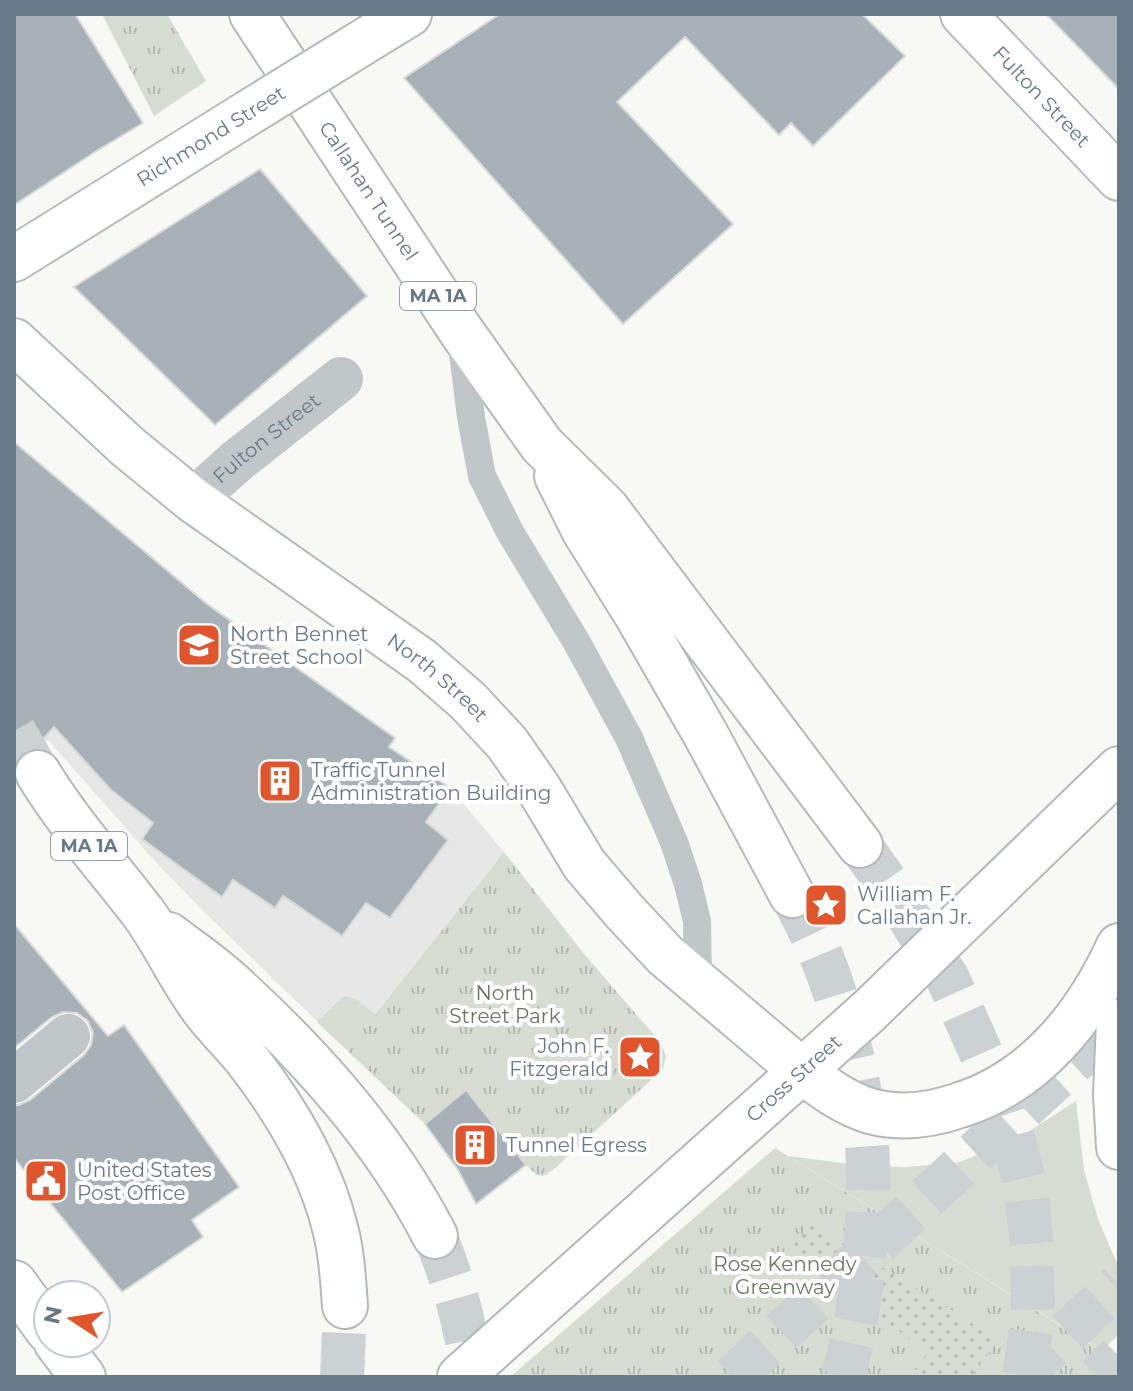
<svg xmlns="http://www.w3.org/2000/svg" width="1133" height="1391" font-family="Montserrat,sans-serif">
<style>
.built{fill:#e6e7e6}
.grass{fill:#d8ddd4}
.park{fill:url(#park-tufts)}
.garden{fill:url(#garden-dots)}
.building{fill:#a8b1b7;stroke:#dadad8;stroke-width:2}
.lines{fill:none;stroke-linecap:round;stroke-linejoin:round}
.highway-tunnel{stroke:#ccd2d4;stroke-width:44;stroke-dasharray:44 22;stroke-linecap:butt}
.secondary-casing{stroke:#b4babe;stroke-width:48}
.primary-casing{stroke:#b3b8bc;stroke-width:48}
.highway-casing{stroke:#b5b9bc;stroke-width:48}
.lane{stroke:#c1c6c9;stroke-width:28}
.street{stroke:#c1c6c9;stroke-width:44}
.secondary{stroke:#fff;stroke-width:44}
.primary{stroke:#fff;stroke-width:44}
.highway{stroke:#fff;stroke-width:44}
.secondary-bridge-casing{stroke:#b4babe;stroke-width:48;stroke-linecap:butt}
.secondary-bridge{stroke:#fff;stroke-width:44}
.labels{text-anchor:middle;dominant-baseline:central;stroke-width:8;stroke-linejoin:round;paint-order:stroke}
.shield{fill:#fff;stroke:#95a1aa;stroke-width:2}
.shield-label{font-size:18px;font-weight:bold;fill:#677986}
.street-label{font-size:20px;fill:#677986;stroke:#fff}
.poi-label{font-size:20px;fill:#677986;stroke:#fff;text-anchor:start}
.park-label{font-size:20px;fill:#667862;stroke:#fff}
</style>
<defs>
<pattern id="park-tufts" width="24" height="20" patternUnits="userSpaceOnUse" patternTransform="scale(2)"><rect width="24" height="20" fill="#d8ddd4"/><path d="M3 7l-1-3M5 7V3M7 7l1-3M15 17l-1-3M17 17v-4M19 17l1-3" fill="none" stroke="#b3b8b2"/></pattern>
<pattern id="garden-dots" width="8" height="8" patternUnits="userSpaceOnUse" patternTransform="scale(2)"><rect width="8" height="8" fill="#d8ddd4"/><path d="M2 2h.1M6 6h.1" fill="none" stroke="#b3b8b2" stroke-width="1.8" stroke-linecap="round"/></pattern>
</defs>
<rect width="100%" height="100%" fill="#f8f8f5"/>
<polygon class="built" points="14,442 194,593 395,738 389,747 450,788 504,852 347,1050 201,909 154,860 48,740 14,773"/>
<g class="grass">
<polygon points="345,996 356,999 419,1048 474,1082 547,1175 537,1175 526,1165 466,1090 425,1124 317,1022 341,998"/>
<polygon points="1076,1101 1084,1170 1098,1219 1119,1268 1119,1334 1102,1351 788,1156 858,1165 905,1167 957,1163 1017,1139"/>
</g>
<g class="park">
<polygon points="102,14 167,14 206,81 154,116"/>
<polygon points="504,852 585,955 661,1043 666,1056 663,1069 553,1170 543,1176 537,1175 526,1165 466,1090 425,1124 347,1050"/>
<polygon points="775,1148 1119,1362 1119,1377 510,1377"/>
</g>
<g class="garden">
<polygon points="811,1223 999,1340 971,1377 912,1377 927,1353 791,1248"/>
<polygon points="1022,1353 1023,1353 1049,1377 1004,1377"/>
</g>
<g class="building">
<polygon points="14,14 75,14 143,123 98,150 14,205"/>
<polygon points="500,14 862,14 905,56 813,146 791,123 779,135 685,37 617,102 733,224 623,324 404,78"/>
<polygon points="1046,14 1119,14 1119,89"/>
<polygon points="260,169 367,296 215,425 74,287"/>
<polygon points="14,442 207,604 395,738 389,747 450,788 426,822 448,840 390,918 366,903 342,936 283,896 275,908 233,880 222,897 142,839 153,823 111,790 54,727 34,749 24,752 16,761 14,769"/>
<polygon points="14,924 108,1036 124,1025 239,1187 192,1220 203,1237 122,1292 14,1158 14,1105 19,1105 30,1100 84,1055 91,1045 93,1033 88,1021 77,1013 63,1012 52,1017 14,1048"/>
<polygon points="466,1090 526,1165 476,1204 458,1170 425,1124"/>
</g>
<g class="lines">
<g class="highway-tunnel">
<polyline points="14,731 38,773"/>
<polyline points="860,845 891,889 948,979 994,1082 1012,1134 1026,1188 1032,1247 1033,1315 1024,1377"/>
<path d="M792,895C806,922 820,950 830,979C849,1034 868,1113 868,1171C869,1240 861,1310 843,1377"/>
<path d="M435,1236C454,1282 467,1328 472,1377"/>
<polyline points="342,1377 345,1306"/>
<polyline points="733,1377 1119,1020"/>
<polyline points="1019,1377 1119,1285"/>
<polyline points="1098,1377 1119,1356"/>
</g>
<g class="secondary-casing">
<g id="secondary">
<path id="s2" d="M963,14L1119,178"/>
<polyline points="373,36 409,14"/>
<polyline points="14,259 248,113"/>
<path id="s3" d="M14,341L128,447L193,500L422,661L468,701L507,743L539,789L584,864L624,911L665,955L802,1071"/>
<polyline points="14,1283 48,1330"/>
<polyline points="57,1343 83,1377"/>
</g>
</g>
<g class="primary-casing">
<g id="primary">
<path id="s4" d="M460,1377L869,1011L1119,769"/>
</g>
</g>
<g class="highway-casing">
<g id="highway">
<path id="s5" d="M252,14L461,331L542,445L606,508L860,845"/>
<polyline points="557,476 584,530 637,615 706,735 792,895"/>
<path d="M38,773C69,824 108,867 144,914C165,943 180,977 202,1007C214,1024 231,1040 245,1057C284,1107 320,1166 335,1228C342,1253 343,1280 345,1306"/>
<path d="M169,935C188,950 209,964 227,980C309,1054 384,1137 435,1236"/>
<polyline points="1119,1022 1116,1094 1119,1147"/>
<path d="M802,1071C823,1087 844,1103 870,1111C900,1119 932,1115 960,1105C1036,1081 1087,1016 1119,946"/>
</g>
</g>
<polyline class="lane" points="461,337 471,417 482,476 510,532 576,641 629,738 674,842 688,884 697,921 698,984"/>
<g class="street">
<path id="s1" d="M193,500L238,460L341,379"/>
<polyline points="14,1081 68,1036"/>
</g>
<use href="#secondary" class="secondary"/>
<use href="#primary" class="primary"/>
<use href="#highway" class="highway"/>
<g class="secondary-bridge-casing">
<polyline id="secondary-bridge" points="248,113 373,36"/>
</g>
<use href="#secondary-bridge" class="secondary-bridge"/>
</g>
<defs>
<g id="university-square" transform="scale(2.3)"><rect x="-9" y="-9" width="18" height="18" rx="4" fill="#e1552c" stroke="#fff"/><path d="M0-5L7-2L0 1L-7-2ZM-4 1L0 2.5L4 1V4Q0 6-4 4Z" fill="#fff"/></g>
<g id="building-square" transform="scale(2.3)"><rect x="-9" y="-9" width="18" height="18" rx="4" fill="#e1552c" stroke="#fff"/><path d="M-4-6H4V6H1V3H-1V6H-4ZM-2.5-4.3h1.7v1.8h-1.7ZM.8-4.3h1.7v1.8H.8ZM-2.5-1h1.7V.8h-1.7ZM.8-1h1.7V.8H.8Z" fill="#fff"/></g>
<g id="sight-square" transform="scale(2.3)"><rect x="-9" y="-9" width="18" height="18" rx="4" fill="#e1552c" stroke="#fff"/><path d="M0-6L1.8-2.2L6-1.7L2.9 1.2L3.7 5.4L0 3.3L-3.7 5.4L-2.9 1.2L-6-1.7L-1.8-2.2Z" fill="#fff"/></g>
<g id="civic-square" transform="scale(2.3)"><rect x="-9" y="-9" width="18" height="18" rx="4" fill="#e1552c" stroke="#fff"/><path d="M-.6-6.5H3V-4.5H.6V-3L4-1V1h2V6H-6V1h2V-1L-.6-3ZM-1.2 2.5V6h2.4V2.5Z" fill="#fff"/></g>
</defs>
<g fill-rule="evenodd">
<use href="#university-square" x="199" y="645"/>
<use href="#building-square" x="280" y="781"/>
<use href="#sight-square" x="826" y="905"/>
<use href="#sight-square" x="640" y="1057"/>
<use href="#building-square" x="475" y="1145"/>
<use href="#civic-square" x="46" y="1181"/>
</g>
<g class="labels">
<g class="shield">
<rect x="400" y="282" width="76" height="28" rx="6"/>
<rect x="51" y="832" width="76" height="28" rx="6"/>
</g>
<g class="shield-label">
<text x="438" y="296">MA 1A</text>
<text x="89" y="846">MA 1A</text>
</g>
<g class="street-label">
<text stroke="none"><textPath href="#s2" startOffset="114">Fulton Street</textPath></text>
<text transform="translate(211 136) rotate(-32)">Richmond Street</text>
<text stroke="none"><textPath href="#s5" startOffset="212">Callahan Tunnel</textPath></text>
<text stroke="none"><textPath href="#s1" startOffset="96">Fulton Street</textPath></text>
<text stroke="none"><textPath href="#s3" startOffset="542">North Street</textPath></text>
<text stroke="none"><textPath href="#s4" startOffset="448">Cross Street</textPath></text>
</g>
<g class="poi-label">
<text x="230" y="634">North Bennet<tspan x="230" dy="23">Street School</tspan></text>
<text x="311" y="770">Traffic Tunnel<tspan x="311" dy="23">Administration Building</tspan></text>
<text x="857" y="894">William F.<tspan x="857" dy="23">Callahan Jr.</tspan></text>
<text x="609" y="1046" text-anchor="end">John F.<tspan x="609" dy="23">Fitzgerald</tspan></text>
<text x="506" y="1145">Tunnel Egress</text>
<text x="77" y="1170">United States<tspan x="77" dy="23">Post Office</tspan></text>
</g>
<g class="park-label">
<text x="505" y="993">North<tspan x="505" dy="23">Street Park</tspan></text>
<text x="785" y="1264">Rose Kennedy<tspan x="785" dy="23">Greenway</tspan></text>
</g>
</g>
<rect width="1133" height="1391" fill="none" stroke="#677986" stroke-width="32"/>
<g transform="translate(72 1319) rotate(282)"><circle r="38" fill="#ffffff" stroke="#c2c9cf" stroke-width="2"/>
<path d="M0-6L14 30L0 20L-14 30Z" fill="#e1552c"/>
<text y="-12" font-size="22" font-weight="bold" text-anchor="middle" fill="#677986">N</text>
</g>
</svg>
